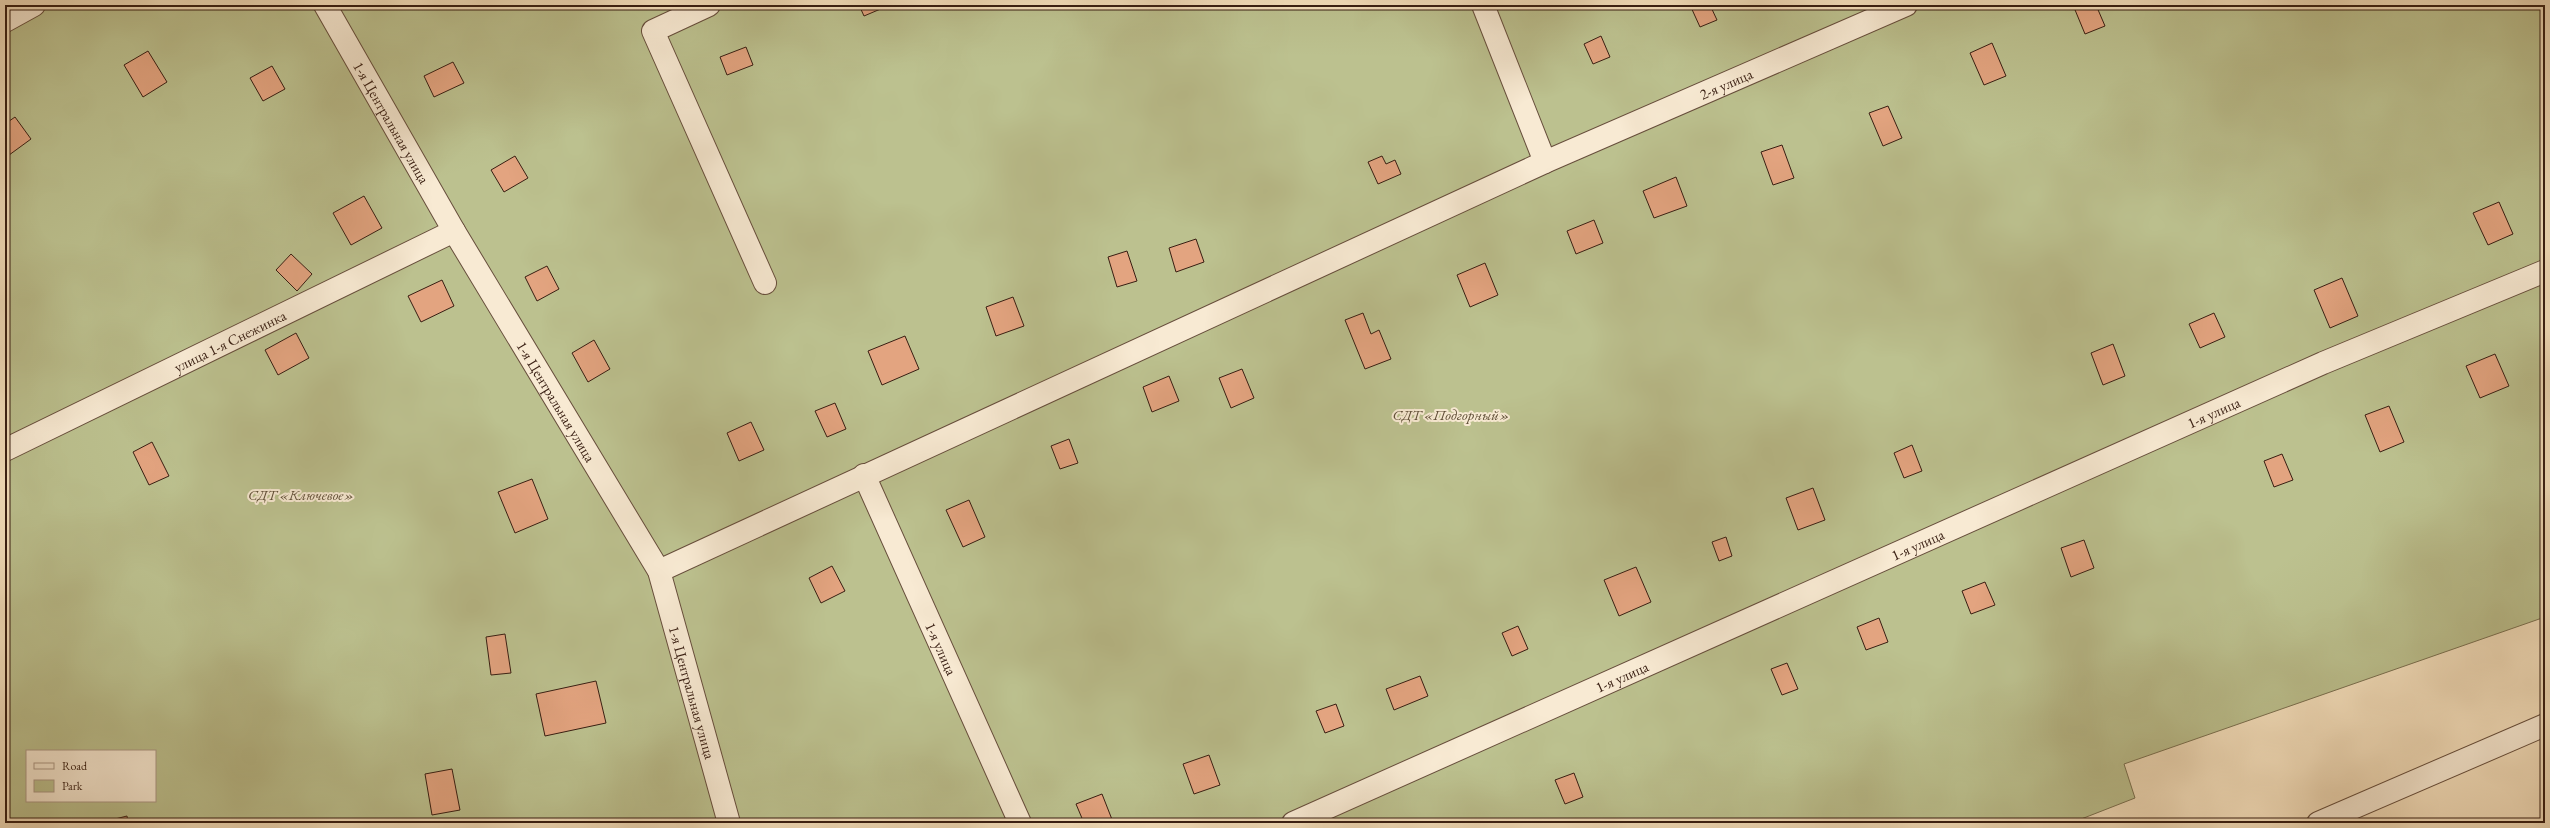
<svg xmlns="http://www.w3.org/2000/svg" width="2550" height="828" font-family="'EB Garamond',serif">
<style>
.green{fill:#bcc18f;stroke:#7a7050;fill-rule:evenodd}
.building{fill:#e3a480;stroke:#381e12}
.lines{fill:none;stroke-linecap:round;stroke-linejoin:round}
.minor-casing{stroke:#674e3c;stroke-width:24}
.minor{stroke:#f8ead3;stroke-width:22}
.labels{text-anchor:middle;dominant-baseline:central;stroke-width:4;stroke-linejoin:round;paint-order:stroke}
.street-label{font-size:15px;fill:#381e12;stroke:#f8ead3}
.park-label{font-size:15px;font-style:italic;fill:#604f38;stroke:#f8ead3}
</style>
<rect width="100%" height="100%" fill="#f4dfbc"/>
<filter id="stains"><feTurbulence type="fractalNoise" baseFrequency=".005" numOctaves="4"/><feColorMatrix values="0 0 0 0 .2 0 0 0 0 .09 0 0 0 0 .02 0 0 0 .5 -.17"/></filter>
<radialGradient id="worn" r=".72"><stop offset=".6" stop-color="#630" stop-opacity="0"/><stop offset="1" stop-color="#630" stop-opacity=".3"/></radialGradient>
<path class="green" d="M5,5H2545V617L2124,764L2135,798L2071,823H5ZM27,751H155V801H27Z"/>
<g class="building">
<polygon points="859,5 890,5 864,16"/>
<polygon points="1690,5 1710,5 1717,20 1700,27"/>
<polygon points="2073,5 2096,5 2105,26 2085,34"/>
<polygon points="1601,36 1610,57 1593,64 1584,44"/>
<polygon points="1992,43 2006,76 1984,85 1970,53"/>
<polygon points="746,47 753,65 727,75 720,57"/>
<polygon points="148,51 167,82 143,97 124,65"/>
<polygon points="453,62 464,83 434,97 424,76"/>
<polygon points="272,66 285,89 263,101 250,78"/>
<polygon points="1888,106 1902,138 1883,146 1869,113"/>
<polygon points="15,117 31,139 5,158 5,124"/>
<polygon points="1782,145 1794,178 1773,185 1761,152"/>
<polygon points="515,156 528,178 504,192 491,170"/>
<polygon points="1382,156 1386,164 1395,160 1401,174 1378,184 1368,162"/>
<polygon points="1676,177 1687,206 1654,218 1643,191"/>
<polygon points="364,196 382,228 351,245 333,213"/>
<polygon points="2499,202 2513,234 2488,245 2473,213"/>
<polygon points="1594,220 1603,243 1576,254 1567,231"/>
<polygon points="1196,239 1204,262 1176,272 1169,248"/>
<polygon points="1127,251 1137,281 1117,287 1108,257"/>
<polygon points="291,254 312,274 297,291 276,270"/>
<polygon points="1485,263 1498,295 1470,307 1457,275"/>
<polygon points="547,266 559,289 537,301 525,277"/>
<polygon points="2342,278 2358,316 2330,328 2314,290"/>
<polygon points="442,280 454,306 421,322 408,296"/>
<polygon points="1013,297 1024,326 996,336 986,307"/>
<polygon points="1363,313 1371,334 1379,330 1391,359 1365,369 1345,320"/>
<polygon points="2214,313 2225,337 2200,348 2189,324"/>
<polygon points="296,333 309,358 278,375 265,350"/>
<polygon points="905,336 919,369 882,385 868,351"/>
<polygon points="594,340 610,369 588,382 572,353"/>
<polygon points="2113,344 2125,376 2103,385 2091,353"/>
<polygon points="2495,354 2509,386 2480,398 2466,366"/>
<polygon points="1242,369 1254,398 1231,408 1219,378"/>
<polygon points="1169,376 1179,401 1152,412 1143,387"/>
<polygon points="835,403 846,429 827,437 815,411"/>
<polygon points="2389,406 2404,442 2380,452 2365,415"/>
<polygon points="751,422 764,450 739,461 727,433"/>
<polygon points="1069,439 1078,463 1060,469 1051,446"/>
<polygon points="152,442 169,476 149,485 133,452"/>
<polygon points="1912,445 1922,471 1904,478 1894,453"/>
<polygon points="2282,454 2293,480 2274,487 2264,461"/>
<polygon points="532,479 548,519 515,533 498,492"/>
<polygon points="1813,488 1825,520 1798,530 1786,498"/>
<polygon points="969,500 985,537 963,547 946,510"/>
<polygon points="1726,537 1732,556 1719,561 1712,542"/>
<polygon points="2084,540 2094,568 2071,577 2061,548"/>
<polygon points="832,566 845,591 821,603 809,578"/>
<polygon points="1636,567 1651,602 1619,616 1604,580"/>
<polygon points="1985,582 1995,605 1971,614 1962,591"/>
<polygon points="1879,618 1888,642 1866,650 1857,627"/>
<polygon points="1518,626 1528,649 1512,656 1502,633"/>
<polygon points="505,634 511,673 491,675 486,637"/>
<polygon points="1787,663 1798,689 1782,695 1771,669"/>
<polygon points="1420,676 1428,696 1394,710 1386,689"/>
<polygon points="596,681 606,723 545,736 536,694"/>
<polygon points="1336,704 1344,726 1325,733 1316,711"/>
<polygon points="1209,755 1220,785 1194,794 1183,764"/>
<polygon points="452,769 460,810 432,815 425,774"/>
<polygon points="1574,773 1583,797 1565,804 1555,780"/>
<polygon points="1102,794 1113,822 1084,823 1076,804"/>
<polygon points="127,816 128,823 108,823 107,821"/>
</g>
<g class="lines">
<g class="minor-casing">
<g id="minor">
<path id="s1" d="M325,5L454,231L659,571L729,823"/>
<polyline points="709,5 653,31 765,283"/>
<polyline points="1483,5 1545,162"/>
<polyline points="5,21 34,5"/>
<path id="s2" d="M5,450L454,231"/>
<path id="s3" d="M864,475L1020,823"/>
<path id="s4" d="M659,571L1545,162L1906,5"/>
<path id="s5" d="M1293,823L2323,363L2545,271"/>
<polyline points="2318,823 2545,725"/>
</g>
</g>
<use href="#minor" class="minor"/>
</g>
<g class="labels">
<g class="street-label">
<text stroke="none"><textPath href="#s4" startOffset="1173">2-я улица</textPath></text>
<text stroke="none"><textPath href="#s1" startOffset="135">1-я Центральная улица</textPath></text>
<text stroke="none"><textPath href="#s2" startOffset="250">улица 1-я Снежинка</textPath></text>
<text stroke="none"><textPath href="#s1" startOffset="459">1-я Центральная улица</textPath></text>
<text stroke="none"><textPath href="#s5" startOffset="1008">1-я улица</textPath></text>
<text stroke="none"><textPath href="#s5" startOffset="684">1-я улица</textPath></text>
<text stroke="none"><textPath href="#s3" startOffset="190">1-я улица</textPath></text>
<text stroke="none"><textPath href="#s5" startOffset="360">1-я улица</textPath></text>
<text stroke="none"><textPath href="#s1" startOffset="783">1-я Центральная улица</textPath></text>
</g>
<g class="park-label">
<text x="1451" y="414">СДТ «Подгорный»</text>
<text x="301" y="494">СДТ «Ключевое»</text>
</g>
</g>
<rect width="2550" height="828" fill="none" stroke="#f4dfbc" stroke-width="20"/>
<rect x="6" y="6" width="2538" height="816" fill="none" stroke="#381e12" stroke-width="2"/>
<rect x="10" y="10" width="2530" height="808" fill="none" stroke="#381e12"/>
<rect x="26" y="750" width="130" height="52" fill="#f8ead3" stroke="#ab9886"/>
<rect x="34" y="763" width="20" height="6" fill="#f8ead3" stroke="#ab9886"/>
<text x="62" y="770" font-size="12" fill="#381e12">Road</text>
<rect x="34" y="780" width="20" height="12" fill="#bcc18f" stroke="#ab9886"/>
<text x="62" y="790" font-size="12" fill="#381e12">Park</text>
<rect width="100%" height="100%" filter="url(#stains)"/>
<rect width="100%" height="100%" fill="url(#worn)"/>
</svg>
